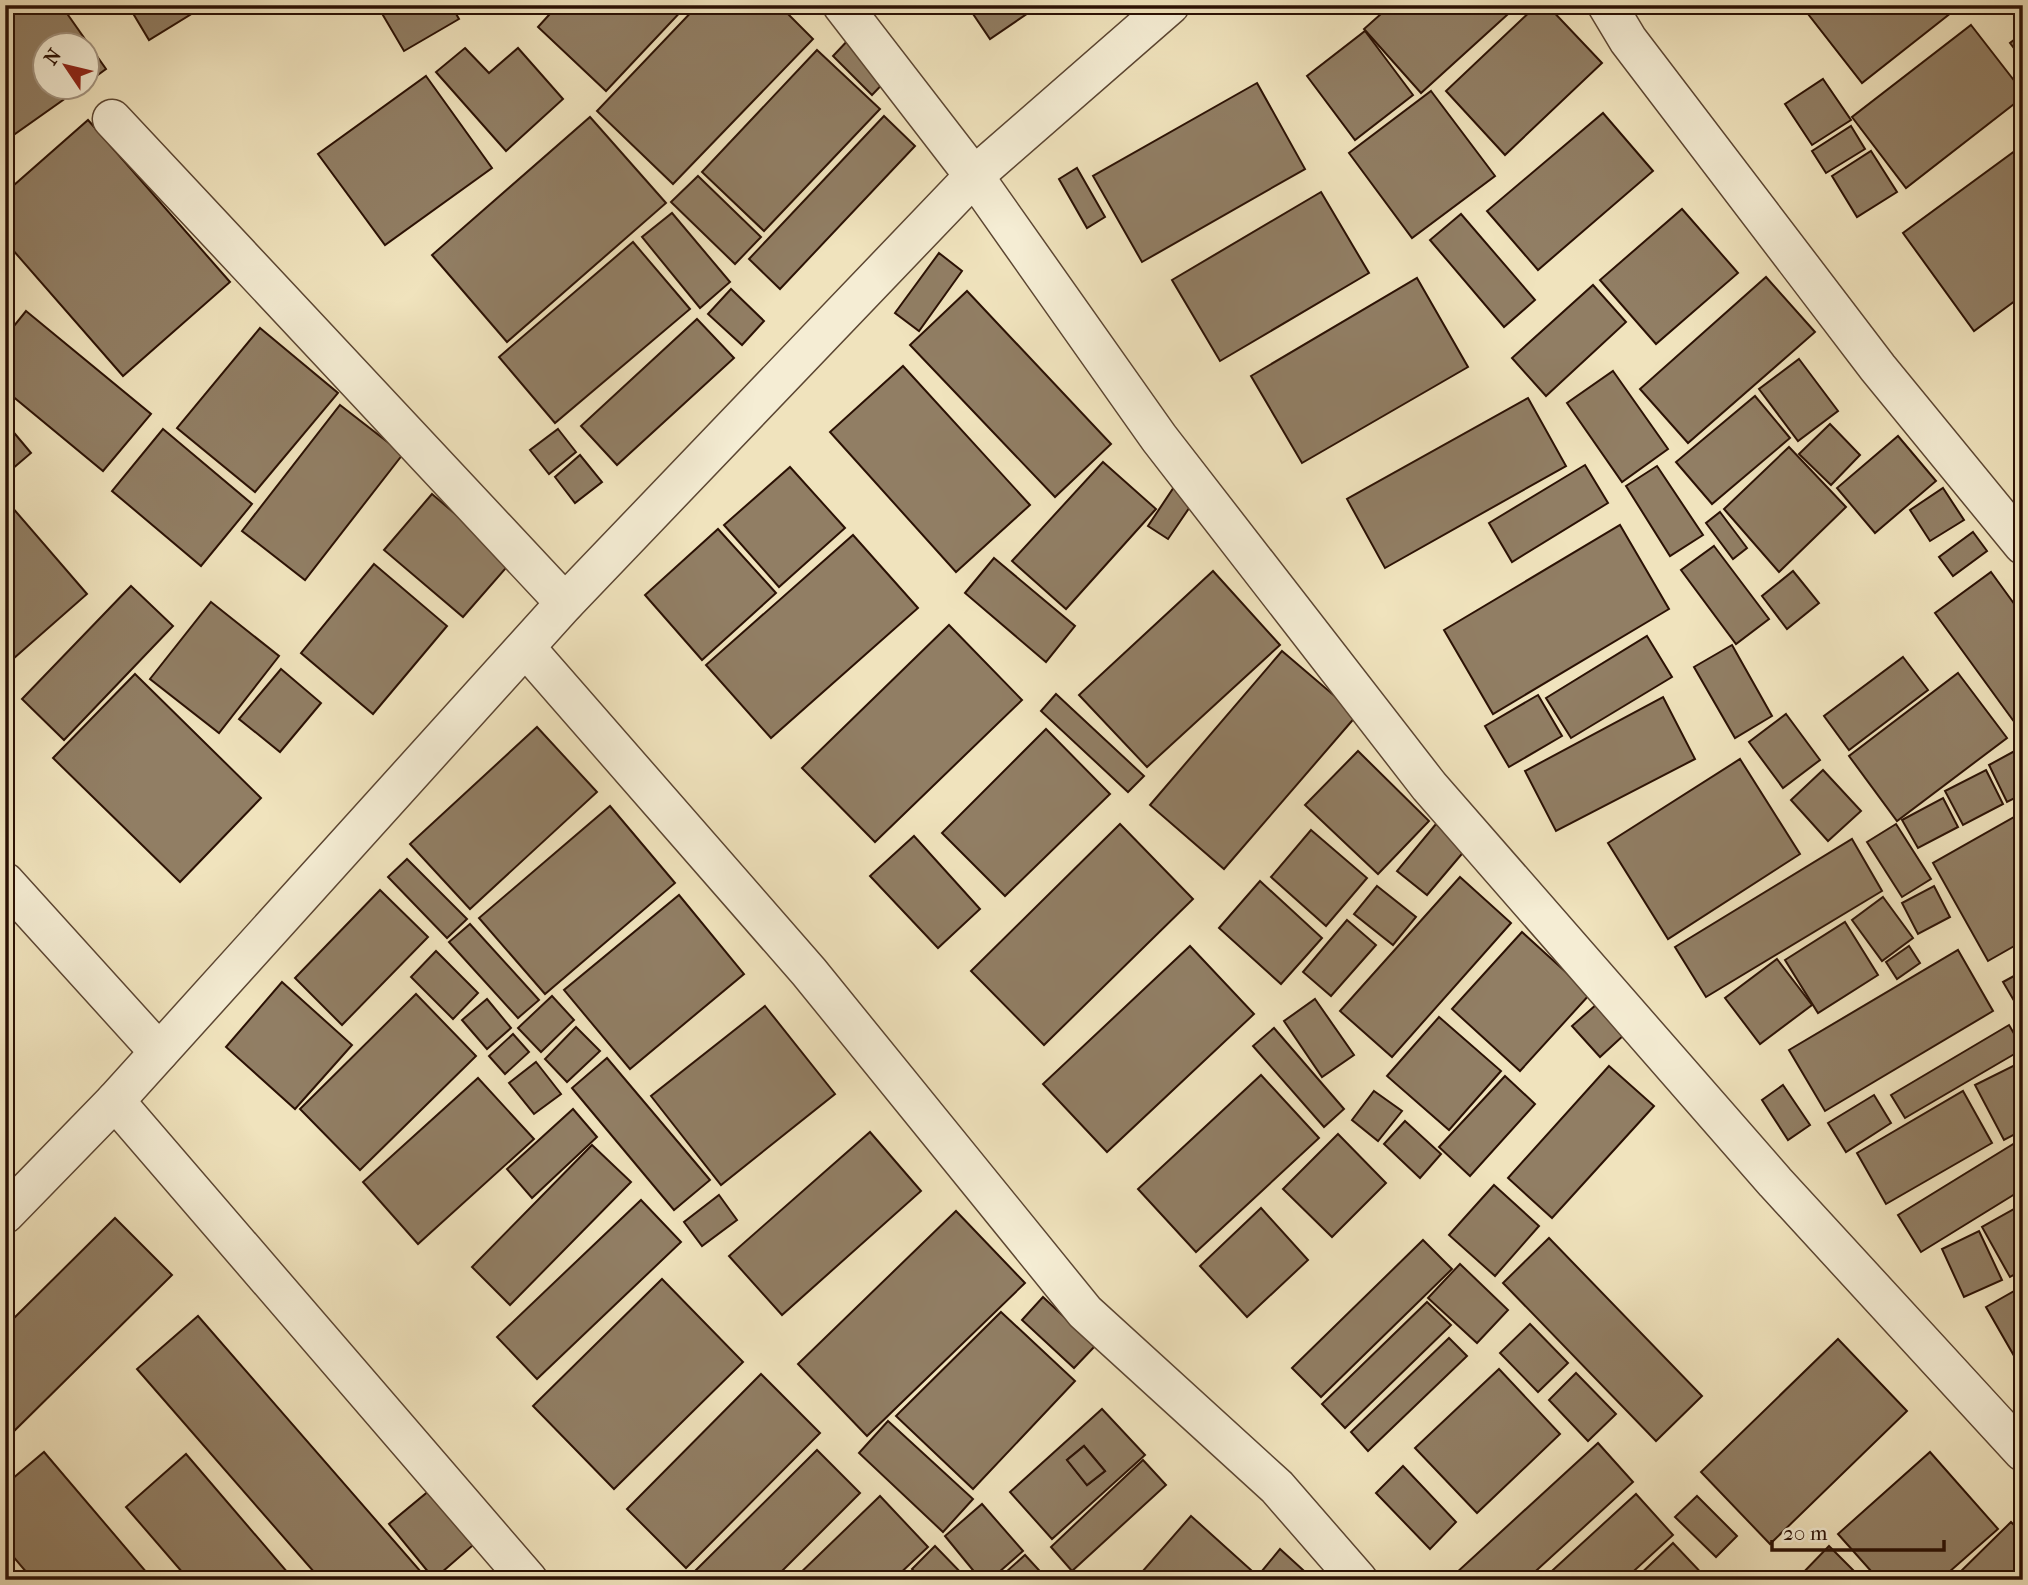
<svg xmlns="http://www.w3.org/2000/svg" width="2028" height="1585" font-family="'IM FELL French Canon',serif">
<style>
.building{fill:#917e64;stroke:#2b1104;stroke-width:2;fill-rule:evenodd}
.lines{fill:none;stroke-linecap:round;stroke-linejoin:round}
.street-casing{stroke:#5c4632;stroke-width:41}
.street{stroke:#f5edd4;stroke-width:38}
</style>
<rect width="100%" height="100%" fill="#f0e3bd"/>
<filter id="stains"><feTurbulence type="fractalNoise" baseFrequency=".00286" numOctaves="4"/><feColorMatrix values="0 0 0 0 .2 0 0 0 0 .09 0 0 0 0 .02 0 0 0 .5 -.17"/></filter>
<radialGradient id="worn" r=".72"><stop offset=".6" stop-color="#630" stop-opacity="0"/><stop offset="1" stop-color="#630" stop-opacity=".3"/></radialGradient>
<g class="building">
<polygon points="10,5 61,5 106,69 88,82 88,46 46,46 46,88 80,88 5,141 5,9"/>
<polygon points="128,5 206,5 149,40"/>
<polygon points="377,5 451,5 459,19 404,51"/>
<polygon points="558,5 687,5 606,91 538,27"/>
<polygon points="698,5 779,5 813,39 673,184 597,111"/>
<polygon points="967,5 1040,5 990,39"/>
<polygon points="1391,5 1518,5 1421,93 1364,29"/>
<polygon points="1537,5 1547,5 1602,63 1505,155 1446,91"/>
<polygon points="1801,5 1961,5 1862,83"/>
<polygon points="1971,25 2023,92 2023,97 1906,188 1852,117"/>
<polygon points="1365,31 1413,95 1355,140 1307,76"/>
<polygon points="2023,33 2023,60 2010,43"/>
<polygon points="852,36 892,74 872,95 833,56"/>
<polygon points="465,48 489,73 518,48 563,99 506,151 436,72"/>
<polygon points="817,50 880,109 764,231 702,172"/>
<polygon points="426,76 492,168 385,245 318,154"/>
<polygon points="1823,79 1851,120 1812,145 1785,104"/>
<polygon points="1257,83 1305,169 1142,262 1093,176"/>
<polygon points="1431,91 1495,176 1412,238 1349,153"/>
<polygon points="1603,113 1653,171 1538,270 1487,211"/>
<polygon points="884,116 915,146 780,289 749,259"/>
<polygon points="590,117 666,203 507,342 432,255"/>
<polygon points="88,120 230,282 123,376 5,241 5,193"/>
<polygon points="1851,126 1865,149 1826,173 1812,151"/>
<polygon points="2023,145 2023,295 1974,331 1903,233"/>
<polygon points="1871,151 1897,192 1857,217 1832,176"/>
<polygon points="1077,168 1105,217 1087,228 1059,179"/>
<polygon points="698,176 761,237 735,264 671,202"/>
<polygon points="1321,192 1369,273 1220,361 1172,280"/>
<polygon points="1682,209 1738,273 1656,344 1600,280"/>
<polygon points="672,213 730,282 700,308 642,237"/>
<polygon points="1461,214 1535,300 1504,327 1430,240"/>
<polygon points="633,242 690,309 555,423 499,357"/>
<polygon points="939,253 962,271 919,331 895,313"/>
<polygon points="1766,277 1815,332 1688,443 1640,389"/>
<polygon points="1417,278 1468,367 1302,463 1251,376"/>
<polygon points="1593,285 1626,322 1546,396 1512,358"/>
<polygon points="731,289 764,321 742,345 708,314"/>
<polygon points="967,291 1111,444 1055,497 910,345"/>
<polygon points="26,311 151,414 103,471 5,390 5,337"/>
<polygon points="697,319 734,358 617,465 581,426"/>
<polygon points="260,328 338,393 255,492 177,428"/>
<polygon points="1799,359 1838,411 1798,441 1759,389"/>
<polygon points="903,366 1030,505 956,572 830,432"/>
<polygon points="1613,371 1668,449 1622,482 1567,403"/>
<polygon points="1755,396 1790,438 1712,504 1676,462"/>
<polygon points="1528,398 1566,466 1385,568 1347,499"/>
<polygon points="340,405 403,454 305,580 242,531"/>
<polygon points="5,422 31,453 5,475"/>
<polygon points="1830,424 1860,455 1831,485 1799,454"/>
<polygon points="163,429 252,504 201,566 112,491"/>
<polygon points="558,429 576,452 549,474 530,450"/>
<polygon points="1898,436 1936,481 1875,533 1837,488"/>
<polygon points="1789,447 1846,507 1779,572 1724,509"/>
<polygon points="580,455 602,482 575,503 555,477"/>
<polygon points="1103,462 1156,509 1066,609 1012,561"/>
<polygon points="1585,465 1608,503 1512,562 1489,523"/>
<polygon points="1657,466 1703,535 1670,556 1626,486"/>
<polygon points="790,467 845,528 779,587 724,525"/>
<polygon points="1176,484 1196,498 1168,539 1148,526"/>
<polygon points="1943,488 1964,520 1930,541 1910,510"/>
<polygon points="432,494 511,562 463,617 384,550"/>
<polygon points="5,499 87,594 5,666"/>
<polygon points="1720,512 1747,548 1733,559 1706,523"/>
<polygon points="1620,525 1669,609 1493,714 1444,630"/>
<polygon points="718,529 776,593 702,660 645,595"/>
<polygon points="1973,532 1987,551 1953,576 1939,557"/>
<polygon points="853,535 918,608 771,738 706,665"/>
<polygon points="1714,546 1769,619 1736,644 1681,570"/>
<polygon points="994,558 1075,626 1046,662 965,593"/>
<polygon points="374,564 447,626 373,714 301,653"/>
<polygon points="1213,571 1280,645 1147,767 1079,695"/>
<polygon points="1793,571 1819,603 1787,629 1762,596"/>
<polygon points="1991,572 2023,616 2023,734 1935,613"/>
<polygon points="131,586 173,626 64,740 22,699"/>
<polygon points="211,602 279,656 219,733 150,679"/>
<polygon points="949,625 1022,700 875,842 802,768"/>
<polygon points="1647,636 1672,677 1571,738 1546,698"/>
<polygon points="1732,645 1772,716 1735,738 1694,667"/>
<polygon points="1282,651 1357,715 1224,869 1150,805"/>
<polygon points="1903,657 1928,690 1849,750 1824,716"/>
<polygon points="281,669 321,703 280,752 239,719"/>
<polygon points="1958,673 2007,738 1897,821 1849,756"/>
<polygon points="135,674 261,798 180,882 53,758"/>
<polygon points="1056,694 1144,776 1128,792 1041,711"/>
<polygon points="1538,695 1562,736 1509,767 1485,726"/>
<polygon points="1663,697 1695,759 1556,831 1525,771"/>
<polygon points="1786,714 1820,760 1783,788 1749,742"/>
<polygon points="537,727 597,792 470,909 410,844"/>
<polygon points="1046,729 1110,794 1005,896 942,833"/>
<polygon points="2022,747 2023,794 2007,802 1989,765"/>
<polygon points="1358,751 1429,821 1378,874 1305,805"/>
<polygon points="1740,759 1800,854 1668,939 1608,843"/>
<polygon points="1823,770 1861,811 1828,841 1791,800"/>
<polygon points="1986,770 2003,804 1963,825 1945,791"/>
<polygon points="1943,798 1958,827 1918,848 1902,820"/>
<polygon points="610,806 675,883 545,994 479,918"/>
<polygon points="2023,812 2023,941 1988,961 1933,863"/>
<polygon points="1120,824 1193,899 1044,1045 971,971"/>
<polygon points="1436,824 1466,849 1427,895 1397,871"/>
<polygon points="1896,824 1931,879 1902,897 1867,842"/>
<polygon points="1311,830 1367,878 1326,926 1271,877"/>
<polygon points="914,836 980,909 938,948 870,876"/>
<polygon points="1852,839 1882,891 1706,997 1675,947"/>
<polygon points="407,859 467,919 447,938 388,877"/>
<polygon points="1460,877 1511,923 1392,1057 1340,1011"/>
<polygon points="1260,881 1322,938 1281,984 1219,928"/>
<polygon points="1377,886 1416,917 1393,945 1354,914"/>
<polygon points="1934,886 1950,917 1918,934 1902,903"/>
<polygon points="380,890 428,937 342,1025 295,978"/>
<polygon points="679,895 744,974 630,1069 564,990"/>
<polygon points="1883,897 1913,938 1882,961 1852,920"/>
<polygon points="1347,920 1376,945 1331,996 1303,972"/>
<polygon points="1845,922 1878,975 1818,1013 1785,960"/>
<polygon points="470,924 539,1000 518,1018 449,942"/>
<polygon points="1522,932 1590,994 1520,1071 1452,1009"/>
<polygon points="1190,946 1254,1014 1107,1152 1043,1084"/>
<polygon points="1909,946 1920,963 1897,979 1886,962"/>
<polygon points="1958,950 1993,1011 1825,1111 1789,1050"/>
<polygon points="436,951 478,993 453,1019 411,977"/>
<polygon points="1777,959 1812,1005 1760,1044 1725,998"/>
<polygon points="2023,971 2023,1016 2003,982"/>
<polygon points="282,982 352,1045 295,1109 226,1047"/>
<polygon points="416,994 476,1056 360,1170 300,1109"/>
<polygon points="552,996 574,1020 541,1052 518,1028"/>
<polygon points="487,999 511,1028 487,1049 462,1020"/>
<polygon points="1315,999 1354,1055 1322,1077 1284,1021"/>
<polygon points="1597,1004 1625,1034 1600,1057 1572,1026"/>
<polygon points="765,1006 835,1094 721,1185 651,1096"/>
<polygon points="1439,1017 1501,1071 1449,1130 1387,1076"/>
<polygon points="2009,1025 2023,1049 1905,1118 1891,1095"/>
<polygon points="576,1027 600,1051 567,1082 545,1059"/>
<polygon points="1274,1028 1344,1109 1324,1127 1253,1046"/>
<polygon points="513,1034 529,1052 505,1074 489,1056"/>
<polygon points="607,1058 710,1180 674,1210 572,1088"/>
<polygon points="2023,1061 2023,1130 2004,1140 1975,1085"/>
<polygon points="536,1062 561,1094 534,1114 509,1083"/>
<polygon points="1609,1066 1654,1106 1552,1218 1508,1178"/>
<polygon points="1261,1075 1319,1138 1196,1252 1138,1189"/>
<polygon points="1505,1076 1535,1104 1470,1176 1439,1147"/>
<polygon points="478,1078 534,1139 418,1244 363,1182"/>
<polygon points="1783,1085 1810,1125 1788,1140 1762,1100"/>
<polygon points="1374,1091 1402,1111 1378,1141 1352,1120"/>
<polygon points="1963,1091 1992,1143 1886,1204 1857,1153"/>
<polygon points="1874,1095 1891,1123 1846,1152 1828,1123"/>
<polygon points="573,1109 597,1137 532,1198 507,1169"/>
<polygon points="1405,1121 1441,1154 1420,1178 1384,1144"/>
<polygon points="870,1132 921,1191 782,1315 729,1256"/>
<polygon points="1338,1134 1386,1183 1332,1237 1283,1189"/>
<polygon points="2023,1138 2023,1189 1921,1252 1898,1215"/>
<polygon points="592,1145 631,1182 510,1305 472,1267"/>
<polygon points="1494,1185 1539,1226 1495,1276 1449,1235"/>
<polygon points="719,1195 737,1220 702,1246 684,1222"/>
<polygon points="641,1200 681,1242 537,1379 497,1337"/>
<polygon points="2023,1204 2023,1270 2010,1277 1982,1227"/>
<polygon points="1261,1208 1308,1260 1247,1317 1200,1266"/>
<polygon points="956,1211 1025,1283 867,1436 798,1364"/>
<polygon points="115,1218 172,1275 5,1440 5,1327"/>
<polygon points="1979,1231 2002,1280 1964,1297 1942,1249"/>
<polygon points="1549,1238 1702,1396 1656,1441 1503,1283"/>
<polygon points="1423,1240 1452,1269 1321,1397 1292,1368"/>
<polygon points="1460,1264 1508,1310 1477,1343 1428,1298"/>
<polygon points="662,1279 743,1362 614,1489 533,1406"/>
<polygon points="2023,1286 2023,1357 2017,1361 1986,1307"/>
<polygon points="1043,1297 1095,1346 1074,1368 1022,1320"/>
<polygon points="1427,1302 1451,1325 1345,1428 1322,1404"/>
<polygon points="1001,1312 1075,1381 973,1489 896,1416"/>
<polygon points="198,1316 428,1580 321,1580 137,1369"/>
<polygon points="1530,1324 1568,1363 1538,1392 1500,1353"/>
<polygon points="1449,1338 1467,1356 1368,1451 1351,1432"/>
<polygon points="1838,1339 1907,1411 1770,1544 1701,1472"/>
<polygon points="1499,1369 1560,1434 1477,1513 1415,1448"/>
<polygon points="1576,1373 1616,1414 1588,1441 1549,1400"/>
<polygon points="761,1374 820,1433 686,1568 627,1509"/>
<path d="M1102,1409L1145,1455L1052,1539L1010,1492ZM1084,1446L1105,1471L1087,1485L1067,1460Z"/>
<polygon points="888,1421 973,1499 943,1532 859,1453"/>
<polygon points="1598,1443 1633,1482 1526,1580 1460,1580 1455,1574"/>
<polygon points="1084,1446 1105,1471 1087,1485 1067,1460"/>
<polygon points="817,1450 860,1493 773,1580 704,1580 695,1571"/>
<polygon points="44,1452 153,1580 33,1580 5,1547 5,1485"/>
<polygon points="1930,1452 1998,1529 1940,1580 1879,1580 1838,1534"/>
<polygon points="186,1454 294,1580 189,1580 126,1507"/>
<polygon points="1143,1460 1166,1485 1072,1571 1051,1547"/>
<polygon points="1403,1466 1456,1522 1430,1549 1376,1493"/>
<polygon points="436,1485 480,1539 434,1579 389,1524"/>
<polygon points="1636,1494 1673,1535 1624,1580 1542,1580"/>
<polygon points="880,1496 928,1547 893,1580 793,1580"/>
<polygon points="1697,1496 1737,1536 1716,1557 1675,1517"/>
<polygon points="982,1504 1023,1551 990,1580 981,1580 945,1536"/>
<polygon points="1191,1516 1262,1580 1135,1580"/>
<polygon points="2011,1522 2023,1534 2023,1580 1952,1580"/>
<polygon points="1673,1543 1708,1580 1634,1580"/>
<polygon points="935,1546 968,1580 922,1580 912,1569"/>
<polygon points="1829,1546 1863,1580 1796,1580"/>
<polygon points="1280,1549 1314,1580 1272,1580 1262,1571"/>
<polygon points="1025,1555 1048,1580 997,1580"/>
</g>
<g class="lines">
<g class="street-casing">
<g id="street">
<polyline points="842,5 974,176 1159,438 1429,786 1775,1182 2023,1452"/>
<polyline points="1607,5 1628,40 1878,368 2023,545"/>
<polyline points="112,119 565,603"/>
<polyline points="526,648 809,972 1085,1312 1277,1487 1358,1580"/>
<polyline points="5,882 159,1052"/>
<polyline points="115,1101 528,1580"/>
<polyline points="5,1214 115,1101 565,603 974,176 1170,5"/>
</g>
</g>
<use href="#street" class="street"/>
</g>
<rect width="2028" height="1585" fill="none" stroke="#f0e3bd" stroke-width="28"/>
<rect x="7" y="7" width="2014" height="1571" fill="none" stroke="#2b1104" stroke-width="3.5"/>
<rect x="14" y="14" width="2000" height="1557" fill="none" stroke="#2b1104" stroke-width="2"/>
<g transform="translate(66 66) rotate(305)"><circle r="33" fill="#f5edd4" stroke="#a49581" stroke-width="2"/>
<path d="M0-5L12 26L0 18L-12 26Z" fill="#8f2418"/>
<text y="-10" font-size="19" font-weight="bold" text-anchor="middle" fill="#2b1104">N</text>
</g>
<path d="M1772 1540v10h172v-10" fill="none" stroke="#2b1104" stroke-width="3.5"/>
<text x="1783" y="1540" font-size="21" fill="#2b1104" stroke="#f5edd4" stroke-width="5" paint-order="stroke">20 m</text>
<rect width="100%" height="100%" filter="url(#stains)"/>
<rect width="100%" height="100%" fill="url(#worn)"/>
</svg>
